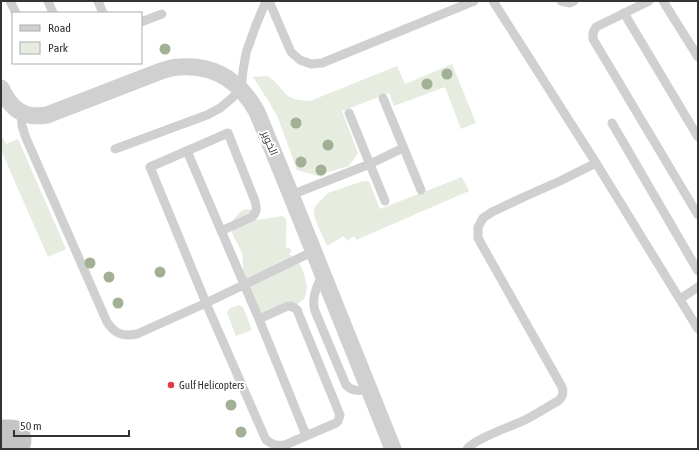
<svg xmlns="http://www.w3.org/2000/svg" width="699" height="450" font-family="'Asap Condensed',Cairo,sans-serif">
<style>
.green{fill:#e6ecdf}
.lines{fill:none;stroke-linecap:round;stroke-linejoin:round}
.taxiway{stroke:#c4c4c4;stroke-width:41}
.lane{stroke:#d0d0d0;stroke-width:9}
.street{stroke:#d0d0d0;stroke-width:17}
.tree{fill:#a2b095}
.poi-dot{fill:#e63946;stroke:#fff;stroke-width:1.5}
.labels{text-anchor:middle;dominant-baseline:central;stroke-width:4;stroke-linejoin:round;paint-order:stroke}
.street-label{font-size:11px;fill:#333;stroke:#fff}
.poi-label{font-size:11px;fill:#333;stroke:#fff;text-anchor:start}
</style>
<rect width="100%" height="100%" fill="#fff"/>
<g class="green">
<path d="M452,64L476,123L461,129L445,87L394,106L389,93L342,111L358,153L349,166L322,174V177L297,170L278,118L269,102L253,77C257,77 262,76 266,76C276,78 282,94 292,98C298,101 304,100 310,101L397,66L405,84Z"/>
<polygon points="3,138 6,144 18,139 66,249 48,257 1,150 1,139"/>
<polygon points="462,177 469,191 356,240 354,236 347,241 344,236 327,246 317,224 314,215 314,209 317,204 328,193 363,181 369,181 380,209"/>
<path d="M247,209L253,210L255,219L258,220L282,216L285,218C288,225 286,228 286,234C286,239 287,241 286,247L291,249V252L289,254L299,262L304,274L307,286L306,293L304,299L297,304L260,314L252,310L246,302L242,253L232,233V225L234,219L241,211Z"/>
<polygon points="239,305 243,307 252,330 236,336 227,313 229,309"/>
</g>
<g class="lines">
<polyline class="taxiway" points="1,440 11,440"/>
<g class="lane">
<polyline points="10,1 16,13"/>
<polyline points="48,1 53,13"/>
<polyline points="98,1 103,13"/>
<polyline points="269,1 291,52 300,60 311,64 322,63 474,1"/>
<polyline points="493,1 596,163 698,329"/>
<polyline points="561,1 570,3 574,1"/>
<polyline points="649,1 596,27 593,33 593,39 698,215"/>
<polyline points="663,1 698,57"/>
<polyline points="624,13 698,137"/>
<polyline points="141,22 162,14"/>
<polyline points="383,98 421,190"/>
<path d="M21,112L22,126L26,138L107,322C115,334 123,337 137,334L206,303L314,251"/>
<polyline points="349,113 385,201"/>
<polyline points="612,123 698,271"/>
<polyline points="115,149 207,115 220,108 231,99 241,89 243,71 246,53 256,25 266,1"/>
<polyline points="187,151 259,319 306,435"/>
<polyline points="291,195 370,164 403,148"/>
<path d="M221,231L252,217C257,212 257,208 255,201L228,133L150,167L206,303L266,440C273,445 277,446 285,445L336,423L338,421L340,415L297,310C294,307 292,306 288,306L259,319"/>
<path d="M322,275C317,287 311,298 315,311L346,385C353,392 360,391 369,389"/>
<polyline points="680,299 698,287"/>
<path d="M467,449C474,439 512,426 525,420C537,414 547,407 558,401C563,397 564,393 562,387L483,247L478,238V227L483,218L492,212L526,196L560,181L596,163"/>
</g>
<path class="street" d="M1,88C11,109 23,119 47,115L161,71C167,69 173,67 179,67C215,64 240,81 257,112L291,195L393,449"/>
</g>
<g class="tree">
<circle cx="165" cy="49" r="5.5"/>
<circle cx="447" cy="74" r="5.5"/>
<circle cx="427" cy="84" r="5.5"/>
<circle cx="296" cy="123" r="5.5"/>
<circle cx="328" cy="145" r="5.5"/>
<circle cx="301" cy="162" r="5.5"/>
<circle cx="321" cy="170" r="5.5"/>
<circle cx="90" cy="263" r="5.5"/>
<circle cx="160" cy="272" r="5.5"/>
<circle cx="109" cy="277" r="5.5"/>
<circle cx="118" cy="303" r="5.5"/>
<circle cx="231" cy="405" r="5.5"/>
<circle cx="241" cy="432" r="5.5"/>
</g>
<circle class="poi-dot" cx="171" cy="385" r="4"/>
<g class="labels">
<g class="street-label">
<text transform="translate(270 143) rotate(67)">الخوير</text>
</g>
<g class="poi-label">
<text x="179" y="385">Gulf Helicopters</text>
</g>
</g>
<rect width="699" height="450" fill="none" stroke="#333333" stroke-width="4"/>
<rect x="12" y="12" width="130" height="52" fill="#ffffff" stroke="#adadad"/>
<rect x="20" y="25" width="20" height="6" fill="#d0d0d0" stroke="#adadad"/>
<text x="48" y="32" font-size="12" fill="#333333">Road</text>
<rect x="20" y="42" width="20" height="12" fill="#e6ecdf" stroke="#adadad"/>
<text x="48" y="52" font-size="12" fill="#333333">Park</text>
<path d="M14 430v6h115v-6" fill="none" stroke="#333333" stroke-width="2"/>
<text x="20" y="430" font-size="12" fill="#333333" stroke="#ffffff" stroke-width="3" paint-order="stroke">50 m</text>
</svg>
